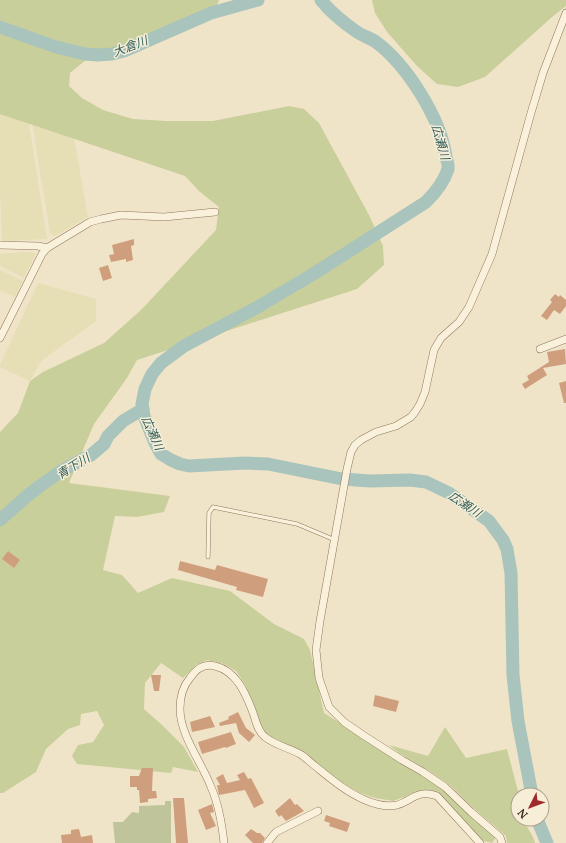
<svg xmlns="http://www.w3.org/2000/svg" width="566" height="843" font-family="'Noto Serif','Noto Sans JP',serif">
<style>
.farmland{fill:#e6deb5}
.green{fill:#c9cf9b}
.cemetery{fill:#bfc49a}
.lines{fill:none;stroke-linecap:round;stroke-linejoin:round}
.river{stroke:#a9c4bc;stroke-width:13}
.building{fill:#cf9f7d}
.service-casing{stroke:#8d765c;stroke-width:4.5}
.minor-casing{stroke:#8d765c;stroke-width:8}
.service{stroke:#faf1dc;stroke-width:3.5}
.minor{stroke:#faf1dc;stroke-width:7}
.labels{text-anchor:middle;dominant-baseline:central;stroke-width:3;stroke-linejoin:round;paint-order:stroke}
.water-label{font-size:12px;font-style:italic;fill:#2f5d5a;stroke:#f7eed8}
</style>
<rect width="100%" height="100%" fill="#f0e4c8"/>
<g class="farmland">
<polygon points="0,106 27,110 47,239 2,241 0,189"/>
<polygon points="30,110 71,121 88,217 55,236 50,233"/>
<polygon points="23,252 36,253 24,278 0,266 0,254"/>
<polygon points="0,270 23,281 15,297 0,290"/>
<polygon points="38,283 96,299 96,321 41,361 30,381 0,367 0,365"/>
</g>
<g class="green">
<polygon points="0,0 219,0 214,14 202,23 173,36 86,60 70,73 69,86 82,98 103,110 133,119 167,121 213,121 289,106 304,109 319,123 370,217 383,246 384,265 357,289 137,360 127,378 94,424 69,483 170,496 164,512 137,517 115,516 103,570 122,575 138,593 172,578 230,591 274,624 304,639 310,650 324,713 442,788 475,820 492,832 496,837 492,843 484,841 478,836 469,825 437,793 431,791 418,792 393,801 375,798 360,793 341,782 297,750 268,735 260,724 246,686 236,671 224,664 207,660 196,665 183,678 161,663 145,683 144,709 162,725 184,747 198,772 173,767 171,773 77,764 72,756 78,745 93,742 104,725 97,711 81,714 80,725 68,729 46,749 36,772 3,793 0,793 0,432 18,413 30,381 43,372 104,343 141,310 216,230 219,207 200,192 185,176 0,114"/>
<polygon points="372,0 566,0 566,6 552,17 485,77 458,87 437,84 417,66 387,32 375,13"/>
<path d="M445,727L466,758L507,749L519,795H518V819H524C526,828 533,834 535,843H507L506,836L470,805L450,785L429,771L399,753L389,745L428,756Z"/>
</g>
<polygon class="cemetery" points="165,801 171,801 171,843 115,843 113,822 123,822 132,812 139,813 139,806 165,805"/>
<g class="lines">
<g class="river">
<path d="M321,0C331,13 344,23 357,32C363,36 370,38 376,42C407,65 441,119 446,157C447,161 449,166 448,169C444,182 435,193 426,202L315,273L256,308L184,346L161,363L152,374L145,389L142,404L144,416L155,443L161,454L171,460L180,464L189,466L245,463L268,464L342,479L370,481L410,480L426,482L449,493L489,521L503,540L507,549L511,573L513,675L518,721L532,795"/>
<polyline points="0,27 56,47 85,54 97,55 112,54 124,51 211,13 258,0"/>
<polyline points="0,520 27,496 40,486 61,471 91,455 104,444 108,436 123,421 143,409"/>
<polyline points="537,819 547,843"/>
</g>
</g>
<g class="building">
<polygon points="134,239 134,245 131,246 133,260 126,262 126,259 111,262 109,255 114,254 112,245"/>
<polygon points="108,265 112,278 103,281 99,268"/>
<polygon points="555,294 559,297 560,295 566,300 566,306 560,314 554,310 547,320 541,316 552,302 550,300"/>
<polygon points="565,349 566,364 543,368 547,375 525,389 522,384 529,380 527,376 549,362 547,352"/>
<polygon points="566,381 566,403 564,403 559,383"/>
<polygon points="8,551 20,560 14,568 2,559"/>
<polygon points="180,561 215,570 217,565 268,579 263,597 236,590 237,587 178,570"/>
<polygon points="151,675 161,675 159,691 154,691"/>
<polygon points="375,695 399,701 396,712 373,706"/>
<polygon points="238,712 246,728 255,735 249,742 239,733 236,723 220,726 219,723 229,719 228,717"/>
<polygon points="210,716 215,727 192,732 190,722"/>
<polygon points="231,732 236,744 226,748 225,747 202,754 198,742"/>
<polygon points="142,768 153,768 152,791 156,791 157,798 148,799 148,802 140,803 139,790 137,790 137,787 130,787 130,776 139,776"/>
<polygon points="244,772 248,779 251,778 264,803 254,808 245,790 219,795 218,791 217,785 220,785 216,778 223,774 227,783 240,780 237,775"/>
<polygon points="173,798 184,798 188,843 176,843"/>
<polygon points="290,798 295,805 297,804 304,811 286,821 281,815 279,817 275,811"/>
<polygon points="212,804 214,812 210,813 216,826 206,830 198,810"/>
<polygon points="326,815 350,823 347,832 329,826 330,823 324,821"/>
<polygon points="79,829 81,837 92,835 93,843 62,843 61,835 71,834 71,830"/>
<polygon points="251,829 257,833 260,833 265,838 262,843 253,843 245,835"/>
</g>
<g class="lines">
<g class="service-casing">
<polyline id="service" points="208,557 209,513 213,507 297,524 335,540"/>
</g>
<g class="minor-casing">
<g id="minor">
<polyline points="0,245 38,246 47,248"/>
<polyline points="0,338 42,254 47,248 90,222 101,219 121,215 164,217 215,212"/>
<polyline points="540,349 566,339"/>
<path d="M224,843C222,824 219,805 211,787C202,763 180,735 180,709C180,698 183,686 190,678C196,669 204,663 215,666C236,671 245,692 252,710C256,720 257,731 265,737C275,745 289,748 300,754C305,757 310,762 315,766C330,778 346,792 365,800C374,804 387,807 397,805C413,800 418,789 437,796L480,843"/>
<polyline points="267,843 276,832 318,811"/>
<polyline points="502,843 500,837 471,812 445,787 423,772 402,760 363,735 344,722 329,707 319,678 316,650 320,621 347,469 351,452 355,445 361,440 376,432 396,426 411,417 415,412 420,404 425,392 434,350 441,338 459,322 469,307 492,254 531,113 543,73 566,13"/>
</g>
</g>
<use href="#service" class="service"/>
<use href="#minor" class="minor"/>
</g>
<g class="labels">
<g class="water-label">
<text transform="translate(130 46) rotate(-21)">大倉川</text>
<text transform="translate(441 142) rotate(74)">広瀬川</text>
<text transform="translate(153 433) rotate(66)">広瀬川</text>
<text transform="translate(73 466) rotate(-32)">青下川</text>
<text transform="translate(465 504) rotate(34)">広瀬川</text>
</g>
</g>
<g transform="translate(530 807) rotate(228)"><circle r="19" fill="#f7eed8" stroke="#ada18e"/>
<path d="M0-3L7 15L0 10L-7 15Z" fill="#9e2a2b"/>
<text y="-6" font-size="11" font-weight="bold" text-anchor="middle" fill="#3d2e20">N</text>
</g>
</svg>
